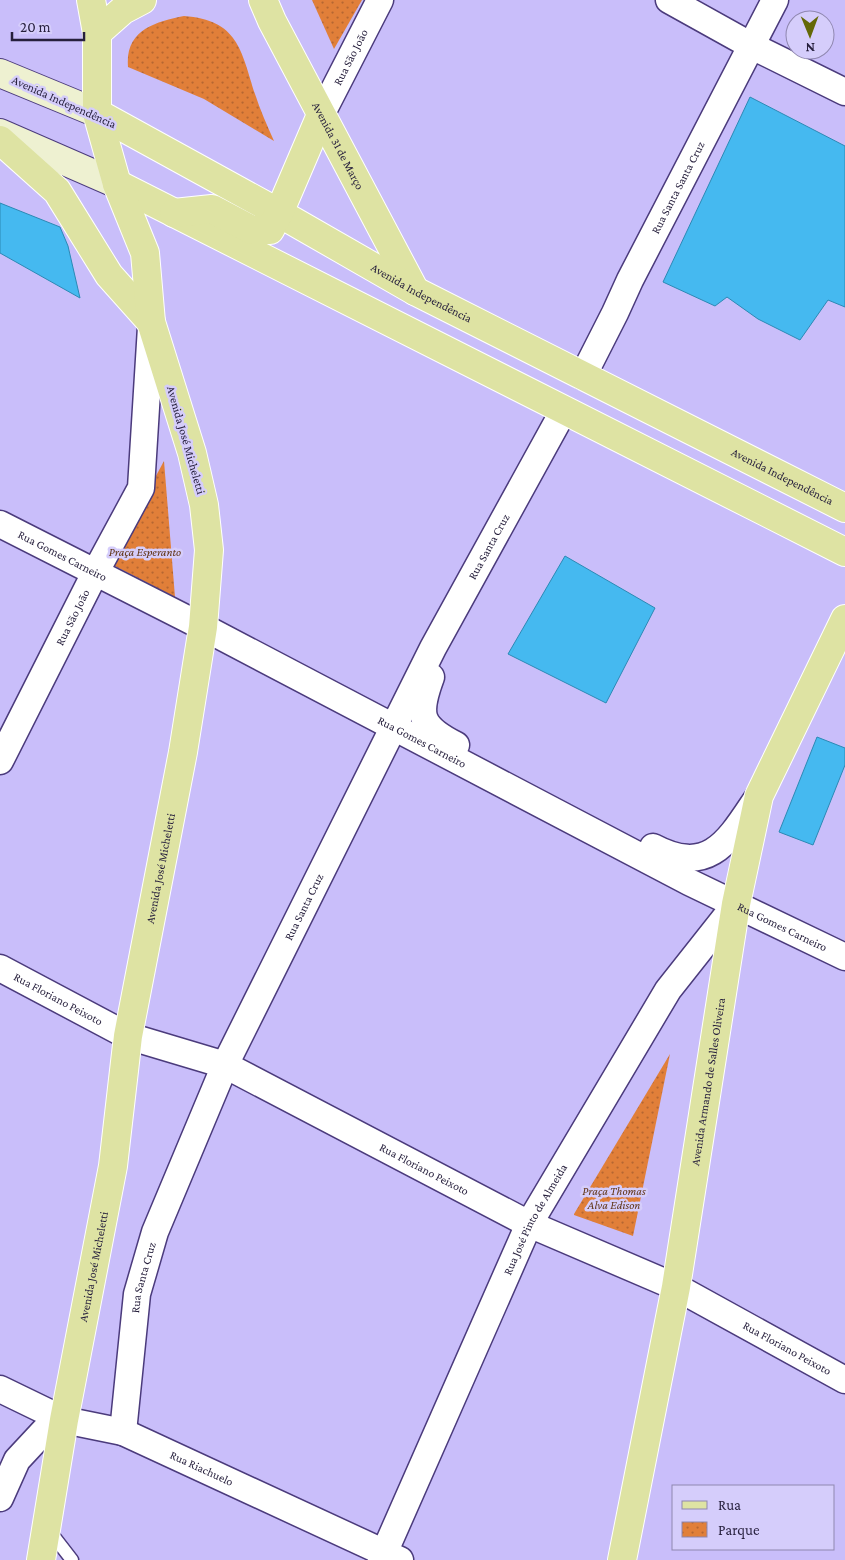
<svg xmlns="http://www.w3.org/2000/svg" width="845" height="1560" font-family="'Crimson Pro',serif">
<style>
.park{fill:url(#park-dots)}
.building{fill:#45b9f0;stroke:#2c89b4}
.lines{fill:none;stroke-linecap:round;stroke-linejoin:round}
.lane-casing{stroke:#4b3b7c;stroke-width:15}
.street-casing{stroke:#4b3b7c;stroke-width:29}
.secondary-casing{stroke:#4b3b7c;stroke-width:30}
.primary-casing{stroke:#fff;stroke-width:30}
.lane{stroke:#fff;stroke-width:12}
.street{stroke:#fff;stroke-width:26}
.secondary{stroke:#eef1d1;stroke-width:28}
.primary{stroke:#dee3a3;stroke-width:28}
.labels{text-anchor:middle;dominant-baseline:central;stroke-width:5;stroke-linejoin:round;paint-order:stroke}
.street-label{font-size:12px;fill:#261f3c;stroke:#d5cdfb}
.park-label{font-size:12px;font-style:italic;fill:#603415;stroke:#d5cdfb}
</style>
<defs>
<pattern id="park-dots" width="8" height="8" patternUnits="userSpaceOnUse" patternTransform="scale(1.25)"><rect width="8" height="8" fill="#e17f39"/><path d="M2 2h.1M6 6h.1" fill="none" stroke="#b66731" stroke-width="1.8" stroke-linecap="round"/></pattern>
</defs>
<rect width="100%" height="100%" fill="#c9befa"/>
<g class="park">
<polygon points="312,0 362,0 334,49"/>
<path d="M184,16C238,20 241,50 255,94C260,110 267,125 274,141L204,99L128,67C125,30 155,22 184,16Z"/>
<polygon points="164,461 175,597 109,563"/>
<polygon points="670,1054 633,1236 574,1215 574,1214"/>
</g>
<g class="building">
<polygon points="750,97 845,146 845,307 828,300 800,340 758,319 727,297 715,306 663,282"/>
<polygon points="0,203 60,227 68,246 80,298 0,253"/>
<polygon points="565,556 655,608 606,703 508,654"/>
<polygon points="817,737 845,748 845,765 813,845 779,832"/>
</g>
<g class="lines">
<g class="lane-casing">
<polyline id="lane" points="48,1529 72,1560"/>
</g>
<g class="street-casing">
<g id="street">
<polyline points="669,0 750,45 845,92"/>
<path id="s1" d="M321,115L380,0"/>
<path id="s2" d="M583,376L615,313L630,280L775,0"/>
<path id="s3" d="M0,524L203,627L689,882L845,957"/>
<path d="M431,677C417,715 419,726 456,745"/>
<path id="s4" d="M0,761L95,573L141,488L151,327"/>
<path d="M653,847C710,877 729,840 758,797"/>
<path id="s5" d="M0,968L128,1036L225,1065L529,1224L676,1287L845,1380"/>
<path id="s6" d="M0,1389L64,1420L123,1432L400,1560"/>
<path id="s7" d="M123,1432L137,1294L155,1232L225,1065L433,648L564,410"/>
<polyline points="0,1498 17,1460 44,1431 64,1420"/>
<path id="s8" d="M381,1560L529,1224L668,990L736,904"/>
</g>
</g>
<g class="secondary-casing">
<g id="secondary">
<polyline points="0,73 97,113"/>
<polyline points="0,133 117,184"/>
</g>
</g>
<g class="primary-casing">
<g id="primary">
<path id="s9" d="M263,0L272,21L415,291"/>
<polyline points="97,33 123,10 142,0"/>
<path id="s10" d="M97,113L279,213L415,291L845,508"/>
<polyline points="0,140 57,191 109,275 151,322"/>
<polyline points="117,184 845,552"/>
<polyline points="174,213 212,209 252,230 270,230 279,213 321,115"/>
<path id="s11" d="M41,1560L64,1420L113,1166L128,1036L183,752L203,627L209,550L204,505L192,453L151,322L145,253L117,184L97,113V33L91,0"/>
<path id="s12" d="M622,1560L676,1287L736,904L759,796L845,619"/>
</g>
</g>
<use href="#lane" class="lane"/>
<use href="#street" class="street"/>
<use href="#secondary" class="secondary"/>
<use href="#primary" class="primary"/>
</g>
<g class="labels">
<g class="street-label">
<text stroke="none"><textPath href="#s1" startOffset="65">Rua São João</textPath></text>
<text transform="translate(64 102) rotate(24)">Avenida Independência</text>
<text stroke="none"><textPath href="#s9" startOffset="164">Avenida 31 de Março</textPath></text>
<text stroke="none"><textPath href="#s2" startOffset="211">Rua Santa Santa Cruz</textPath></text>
<text stroke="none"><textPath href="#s10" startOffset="371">Avenida Independência</textPath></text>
<text transform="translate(186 440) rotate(74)">Avenida José Micheletti</text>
<text stroke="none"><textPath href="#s10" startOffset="776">Avenida Independência</textPath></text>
<text stroke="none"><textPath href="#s7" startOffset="966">Rua Santa Cruz</textPath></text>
<text stroke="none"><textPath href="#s3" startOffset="70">Rua Gomes Carneiro</textPath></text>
<text stroke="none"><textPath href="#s4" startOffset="161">Rua São João</textPath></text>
<text stroke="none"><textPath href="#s3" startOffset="475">Rua Gomes Carneiro</textPath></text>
<text stroke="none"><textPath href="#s11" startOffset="702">Avenida José Micheletti</textPath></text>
<text stroke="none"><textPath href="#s7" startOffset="561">Rua Santa Cruz</textPath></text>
<text stroke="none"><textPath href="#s3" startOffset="880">Rua Gomes Carneiro</textPath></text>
<text stroke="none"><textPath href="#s5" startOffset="66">Rua Floriano Peixoto</textPath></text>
<text stroke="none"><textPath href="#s12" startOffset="486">Avenida Armando de Salles Oliveira</textPath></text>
<text stroke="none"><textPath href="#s5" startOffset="471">Rua Floriano Peixoto</textPath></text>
<text stroke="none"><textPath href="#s8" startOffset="374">Rua José Pinto de Almeida</textPath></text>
<text stroke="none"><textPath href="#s11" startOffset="298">Avenida José Micheletti</textPath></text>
<text stroke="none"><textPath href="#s7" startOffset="156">Rua Santa Cruz</textPath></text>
<text stroke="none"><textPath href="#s5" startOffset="876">Rua Floriano Peixoto</textPath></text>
<text stroke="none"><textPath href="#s6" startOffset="218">Rua Riachuelo</textPath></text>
</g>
<g class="park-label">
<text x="145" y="552">Praça Esperanto</text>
<text x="614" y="1191">Praça Thomas<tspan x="614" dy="14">Alva Edison</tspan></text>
</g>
</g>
<rect x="672" y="1485" width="162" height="65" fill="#d5cdfb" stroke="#8f87af"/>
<rect x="682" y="1501" width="25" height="8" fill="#dee3a3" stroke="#8f87af"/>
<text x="718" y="1510" font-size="15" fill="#261f3c">Rua</text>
<rect x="682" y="1522" width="25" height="15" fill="url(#park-dots)" stroke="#8f87af"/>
<text x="718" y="1535" font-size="15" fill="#261f3c">Parque</text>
<g transform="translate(810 35) rotate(179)"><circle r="24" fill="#d5cdfb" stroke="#8f87af"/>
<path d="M0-4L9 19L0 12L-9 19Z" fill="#646807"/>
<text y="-8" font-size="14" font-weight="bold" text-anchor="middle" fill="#261f3c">N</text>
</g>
<path d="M12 32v8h72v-8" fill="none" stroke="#261f3c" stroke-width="2.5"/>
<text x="20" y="32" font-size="15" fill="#261f3c" stroke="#d5cdfb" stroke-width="4" paint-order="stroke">20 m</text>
</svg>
